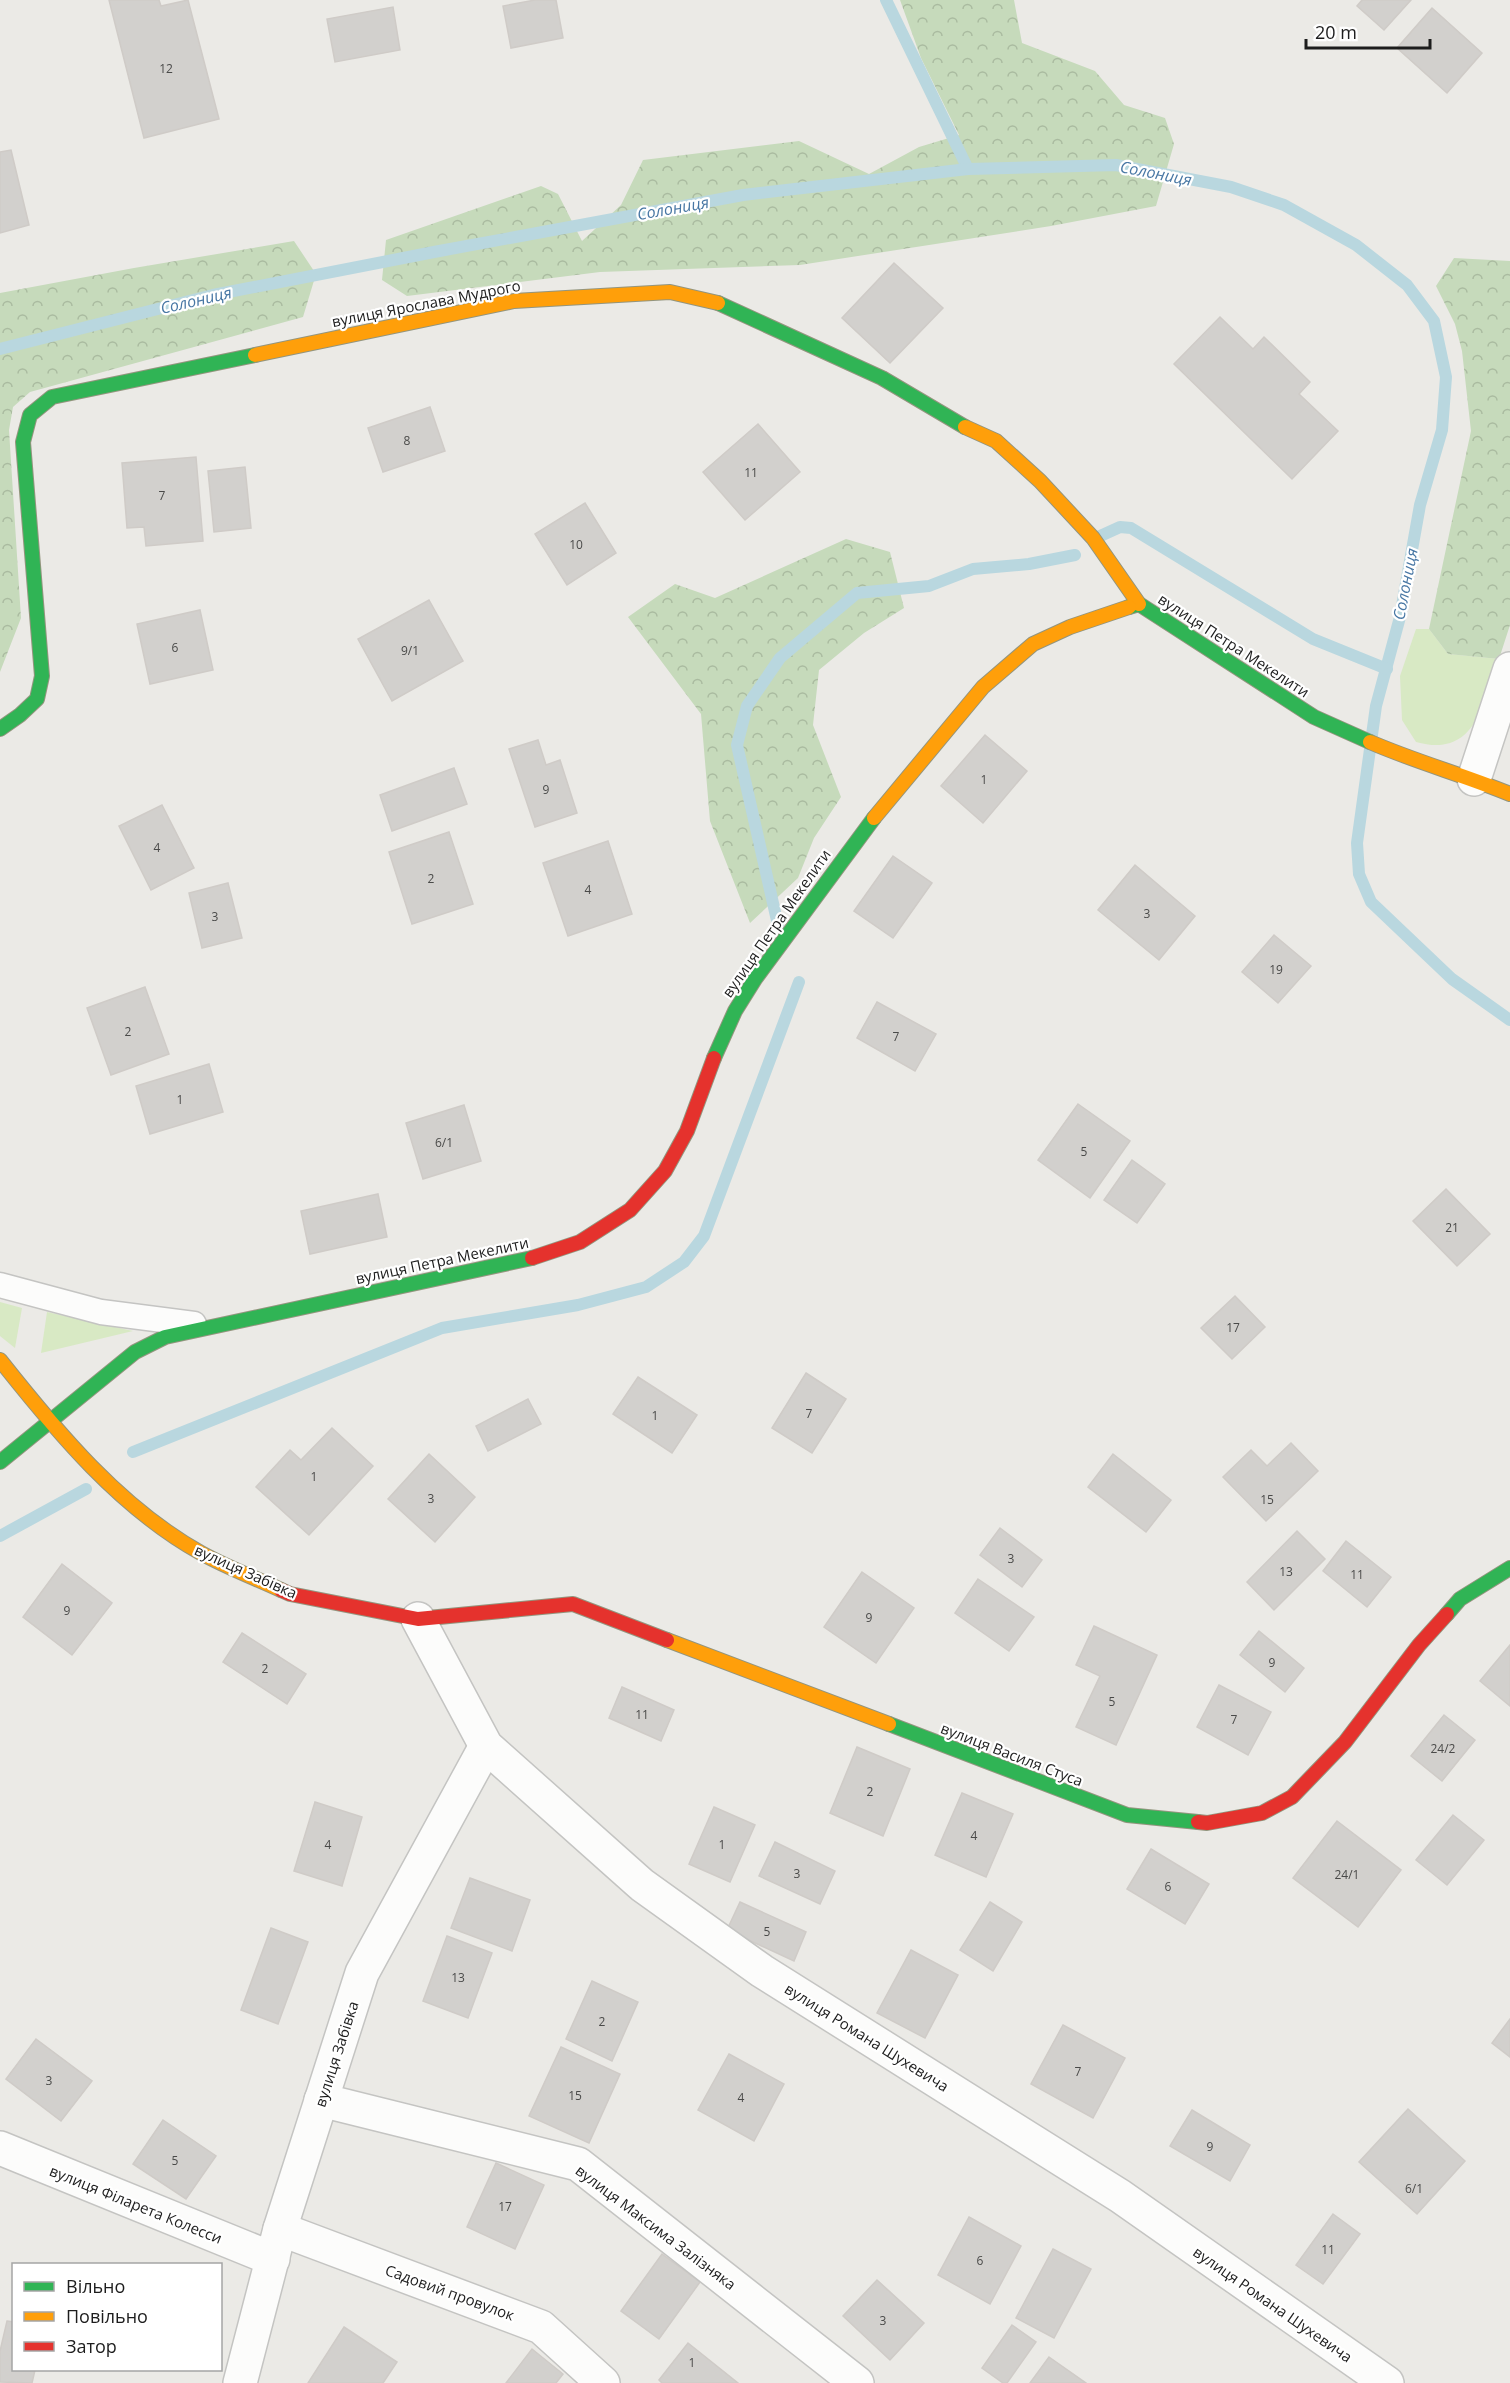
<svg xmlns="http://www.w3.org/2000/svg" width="1510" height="2383" font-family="'Open Sans',sans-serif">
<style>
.grass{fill:#d8e9c4}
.forest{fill:url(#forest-crowns)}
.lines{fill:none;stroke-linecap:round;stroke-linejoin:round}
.stream{stroke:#b9d7df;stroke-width:12}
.building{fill:#d2d0cd;stroke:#cfcbc7;stroke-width:1.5}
.lane-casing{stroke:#c4c4c2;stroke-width:27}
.street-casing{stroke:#c4c4c2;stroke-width:36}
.fast-casing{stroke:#93957e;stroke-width:16}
.slow-casing{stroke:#93957e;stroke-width:16}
.jam-casing{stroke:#93957e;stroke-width:16}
.lane{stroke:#fcfcfb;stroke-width:24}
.street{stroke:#fcfcfb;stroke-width:33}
.fast{stroke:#30b455;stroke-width:14}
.slow{stroke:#ff9f0a;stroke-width:14}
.jam{stroke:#e5322d;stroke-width:14}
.labels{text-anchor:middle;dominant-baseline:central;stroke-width:4.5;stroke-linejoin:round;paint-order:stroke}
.number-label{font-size:12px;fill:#4a4a49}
.street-label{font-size:15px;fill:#1d1d1d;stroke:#fff}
.water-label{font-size:16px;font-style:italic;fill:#4877a4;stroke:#fff}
</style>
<defs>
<pattern id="forest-crowns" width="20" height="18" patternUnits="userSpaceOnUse" patternTransform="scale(1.5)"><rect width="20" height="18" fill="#c6dabb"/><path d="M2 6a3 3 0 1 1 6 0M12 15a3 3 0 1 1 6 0" fill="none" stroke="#aabba0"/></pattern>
</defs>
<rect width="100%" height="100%" fill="#ebeae6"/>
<g class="grass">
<path d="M1416,629H1429L1448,654L1499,659C1484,702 1476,759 1416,742L1402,720L1400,676Z"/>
<polygon points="0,1302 22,1308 15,1348 0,1336"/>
<polygon points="47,1312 133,1331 41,1353"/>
</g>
<g class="forest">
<polygon points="900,0 1014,0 1022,43 1095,71 1124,105 1165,118 1174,144 1156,206 1051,226 800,265 600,272 407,296 382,280 386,240 541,186 558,194 582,241 621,205 643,160 799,141 869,174 919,147 959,135 921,58"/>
<polygon points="294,241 316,274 303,317 30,392 13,407 9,430 21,618 0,672 0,293 134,268"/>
<polygon points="1454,258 1510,261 1510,625 1499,659 1448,654 1429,629 1471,431 1462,351 1455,324 1436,286"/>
<polygon points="846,539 890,552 904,608 864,633 819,670 813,725 841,797 814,838 798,878 750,923 710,821 701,714 628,617 675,584 715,598"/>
</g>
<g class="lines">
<g class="stream">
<polyline points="886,0 968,169"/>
<polyline points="0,349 213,295 434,252 743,195 968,169 1116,165 1231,187 1284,205 1356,245 1407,285 1434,321 1446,377 1442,430 1420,505 1400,617 1376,706 1357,843 1359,874 1371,902 1452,979 1510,1020"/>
<polyline points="1098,537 1120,527 1131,528 1313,639 1387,669"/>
<polyline points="778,925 737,745 747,706 780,658 857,593 929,586 973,569 1029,564 1075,555"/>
<polyline points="133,1452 442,1328 578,1305 646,1287 684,1262 704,1236 799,982"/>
<polyline points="0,1536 86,1489"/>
</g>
</g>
<g class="building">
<polygon points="109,0 159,0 161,6 188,0 219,119 144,138"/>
<polygon points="535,0 556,0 563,38 511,48 503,6"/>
<polygon points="1362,0 1411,0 1384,30 1357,6"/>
<polygon points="393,7 400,50 335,62 327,19"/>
<polygon points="1432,8 1482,53 1447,93 1397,48"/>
<polygon points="11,150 29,225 0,233 0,152"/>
<polygon points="894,263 943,308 890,363 842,318"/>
<polygon points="1220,317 1253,349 1264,337 1310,382 1299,394 1338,431 1292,479 1174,364"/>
<polygon points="430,407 445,451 383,472 368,428"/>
<polygon points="758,424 800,472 745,520 703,472"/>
<polygon points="196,457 203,541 146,546 144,527 127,528 122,463"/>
<polygon points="245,467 251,528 214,532 208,471"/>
<polygon points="585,503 616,553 567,585 535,534"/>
<polygon points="429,600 463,661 392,701 358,639"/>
<polygon points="200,610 213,670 150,684 137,624"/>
<polygon points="985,735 1027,771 983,823 941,786"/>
<polygon points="538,740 546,765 560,760 577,813 535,827 509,749"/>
<polygon points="454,768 467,804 392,831 380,795"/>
<polygon points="162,805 194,868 151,890 119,826"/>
<polygon points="449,832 473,904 412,924 389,852"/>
<polygon points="608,841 632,914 568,936 543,863"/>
<polygon points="893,856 932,883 893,938 854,911"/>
<polygon points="1135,865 1195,916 1159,960 1098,910"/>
<polygon points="228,883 242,938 202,948 189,893"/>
<polygon points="1274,935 1311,966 1278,1003 1242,972"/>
<polygon points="145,987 169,1054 111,1075 87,1008"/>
<polygon points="877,1002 936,1034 915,1071 857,1038"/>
<polygon points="209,1064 223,1112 150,1134 136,1086"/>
<polygon points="1078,1104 1130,1141 1090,1198 1038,1160"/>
<polygon points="464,1105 481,1161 423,1179 406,1123"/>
<polygon points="1132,1160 1165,1184 1137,1223 1104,1200"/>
<polygon points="1446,1189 1490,1234 1457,1266 1413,1221"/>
<polygon points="378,1194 387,1237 310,1254 301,1211"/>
<polygon points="1235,1296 1265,1327 1232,1359 1201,1328"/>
<polygon points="806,1373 846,1399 812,1453 772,1428"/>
<polygon points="638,1377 697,1415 672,1453 613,1414"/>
<polygon points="528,1399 541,1424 488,1451 476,1426"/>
<polygon points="332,1428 373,1466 309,1535 256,1487 290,1450 301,1460"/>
<polygon points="1291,1443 1318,1471 1266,1521 1223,1477 1251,1450 1267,1466"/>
<polygon points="429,1454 475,1497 435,1542 388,1499"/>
<polygon points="1113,1454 1171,1500 1146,1532 1088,1487"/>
<polygon points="1000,1528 1042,1560 1022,1587 980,1555"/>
<polygon points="1297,1531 1325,1559 1274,1610 1247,1582"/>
<polygon points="1346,1541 1391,1577 1367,1607 1323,1571"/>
<polygon points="62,1564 112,1603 72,1655 23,1617"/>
<polygon points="862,1572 914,1608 876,1663 824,1627"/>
<polygon points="978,1579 1034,1617 1009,1651 955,1613"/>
<polygon points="1094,1626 1157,1655 1116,1745 1076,1727 1100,1676 1076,1665"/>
<polygon points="1259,1631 1304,1668 1285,1692 1240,1655"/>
<polygon points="242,1633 306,1674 287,1704 223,1662"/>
<polygon points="1510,1645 1510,1706 1480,1681"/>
<polygon points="1219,1685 1271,1712 1248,1755 1197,1727"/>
<polygon points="622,1687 674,1710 661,1741 609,1718"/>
<polygon points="1444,1715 1475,1740 1442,1781 1411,1756"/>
<polygon points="857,1747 910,1769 883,1836 830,1813"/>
<polygon points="962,1793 1013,1814 986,1877 935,1855"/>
<polygon points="315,1802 362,1817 342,1886 294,1871"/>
<polygon points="714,1807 755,1825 730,1882 689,1864"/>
<polygon points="1453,1815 1484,1840 1447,1885 1416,1860"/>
<polygon points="1337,1821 1401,1870 1358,1927 1293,1878"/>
<polygon points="775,1842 835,1871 820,1904 759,1876"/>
<polygon points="1151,1849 1209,1884 1185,1924 1127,1889"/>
<polygon points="470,1878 530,1900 512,1951 451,1928"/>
<polygon points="740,1902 806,1932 794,1961 727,1930"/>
<polygon points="990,1902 1022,1922 993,1971 960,1950"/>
<polygon points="271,1928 308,1942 278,2024 241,2010"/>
<polygon points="447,1936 492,1953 468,2018 423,2001"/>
<polygon points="911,1950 958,1975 925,2038 877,2013"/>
<polygon points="592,1981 638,2002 612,2061 566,2039"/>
<polygon points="1510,2019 1510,2057 1492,2043"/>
<polygon points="1063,2025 1125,2058 1093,2118 1031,2084"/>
<polygon points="36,2039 92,2081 61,2121 6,2079"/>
<polygon points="561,2047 620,2074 589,2143 529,2116"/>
<polygon points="729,2054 784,2084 754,2141 698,2110"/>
<polygon points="1408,2109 1465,2161 1417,2214 1359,2162"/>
<polygon points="1192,2110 1250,2145 1230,2181 1170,2146"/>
<polygon points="163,2120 216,2156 186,2199 133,2164"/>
<polygon points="496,2163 544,2185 515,2249 467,2227"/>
<polygon points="1333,2214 1360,2234 1323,2284 1296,2265"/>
<polygon points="969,2217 1021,2246 990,2304 938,2275"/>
<polygon points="1053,2249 1091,2269 1054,2338 1016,2318"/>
<polygon points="662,2254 700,2282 659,2339 621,2311"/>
<polygon points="877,2280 924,2323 890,2360 843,2316"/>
<polygon points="7,2321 14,2322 14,2370 35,2370 32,2383 0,2382 0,2351"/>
<polygon points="1012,2325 1036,2342 1007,2383 1003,2383 982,2368"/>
<polygon points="344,2327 397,2362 383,2383 308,2383"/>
<polygon points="688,2343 738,2383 662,2383 659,2380"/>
<polygon points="532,2349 563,2374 556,2383 506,2383"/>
<polygon points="1049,2357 1086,2383 1030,2383"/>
</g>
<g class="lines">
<g class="lane-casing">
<polyline id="lane" points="0,1285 101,1312 194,1324"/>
</g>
<g class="street-casing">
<g id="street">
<polyline points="1474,779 1510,669"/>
<polyline points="418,1619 486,1746 642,1885 762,1971 1120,2196 1387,2383"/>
<polyline points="321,2100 578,2164 857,2383"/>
<polyline points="0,2148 273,2259"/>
<polyline points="280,2229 541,2327 603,2383"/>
<polyline points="240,2383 280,2229 362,1973 486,1746"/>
</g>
</g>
<g class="fast-casing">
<g id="fast">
<polyline points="718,303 882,378 965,427"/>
<polyline points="1129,607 1139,604 1314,717 1370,742"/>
<polyline points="0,729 20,715 37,699 42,676 23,442 30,415 52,397 255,355"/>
<polyline points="714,1058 735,1011 755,979 874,818"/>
<polyline points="0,1462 135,1352 165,1337 532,1258"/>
<polyline points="1447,1614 1460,1599 1510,1568"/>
<polyline points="889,1724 1127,1815 1198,1822"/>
</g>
</g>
<g class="slow-casing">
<g id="slow">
<polyline points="255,355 514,301 670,292 718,303"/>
<polyline points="965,427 996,441 1040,481 1093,538 1139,604"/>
<path d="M1370,742C1416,762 1464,775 1510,794"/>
<polyline points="874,818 983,687 1033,644 1070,627 1129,607"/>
<path d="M0,1360C57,1432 120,1508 201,1553C226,1567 255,1578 281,1590"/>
<polyline points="667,1640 889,1724"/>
</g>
</g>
<g class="jam-casing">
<g id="jam">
<polyline points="532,1258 580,1242 630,1210 665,1171 687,1131 714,1058"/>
<polyline points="281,1590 290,1594 418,1619 573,1604 667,1640"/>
<polyline points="1198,1822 1207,1823 1262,1813 1292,1797 1345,1742 1419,1645 1447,1614"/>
</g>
</g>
<use href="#lane" class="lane"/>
<use href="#street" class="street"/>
<use href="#fast" class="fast"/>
<use href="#slow" class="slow"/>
<use href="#jam" class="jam"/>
</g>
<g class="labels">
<g class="number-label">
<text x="166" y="68">12</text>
<text x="407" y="440">8</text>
<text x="751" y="472">11</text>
<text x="162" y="495">7</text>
<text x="576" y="544">10</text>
<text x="175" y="647">6</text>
<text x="410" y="650">9/1</text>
<text x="984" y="779">1</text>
<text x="546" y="789">9</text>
<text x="157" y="847">4</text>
<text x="431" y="878">2</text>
<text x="588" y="889">4</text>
<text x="1147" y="913">3</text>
<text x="215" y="916">3</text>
<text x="1276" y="969">19</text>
<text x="128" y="1031">2</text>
<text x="896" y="1036">7</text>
<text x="180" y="1099">1</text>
<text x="444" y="1142">6/1</text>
<text x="1084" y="1151">5</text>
<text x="1452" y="1227">21</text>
<text x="1233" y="1327">17</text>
<text x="809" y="1413">7</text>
<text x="655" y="1415">1</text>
<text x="314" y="1476">1</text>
<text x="431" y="1498">3</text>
<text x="1267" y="1499">15</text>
<text x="1011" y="1558">3</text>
<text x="1286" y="1571">13</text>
<text x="1357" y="1574">11</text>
<text x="67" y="1610">9</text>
<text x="869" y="1617">9</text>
<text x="1272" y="1662">9</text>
<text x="265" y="1668">2</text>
<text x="1112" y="1701">5</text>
<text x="642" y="1714">11</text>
<text x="1234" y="1719">7</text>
<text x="1443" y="1748">24/2</text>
<text x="870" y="1791">2</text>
<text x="974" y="1835">4</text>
<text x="328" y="1844">4</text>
<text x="722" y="1844">1</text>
<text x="797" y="1873">3</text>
<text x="1347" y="1874">24/1</text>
<text x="1168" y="1886">6</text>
<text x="767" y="1931">5</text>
<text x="458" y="1977">13</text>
<text x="602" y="2021">2</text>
<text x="1078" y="2071">7</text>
<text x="49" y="2080">3</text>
<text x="575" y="2095">15</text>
<text x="741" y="2097">4</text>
<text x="1210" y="2146">9</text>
<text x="175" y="2160">5</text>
<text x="1414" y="2188">6/1</text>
<text x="505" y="2206">17</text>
<text x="1328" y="2249">11</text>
<text x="980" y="2260">6</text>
<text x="883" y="2320">3</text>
<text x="692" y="2362">1</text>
</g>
<g class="street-label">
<text transform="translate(426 303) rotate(-11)">вулиця Ярослава Мудрого</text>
<text transform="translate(1234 645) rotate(33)">вулиця Петра Мекелити</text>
<text transform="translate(776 923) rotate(-55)">вулиця Петра Мекелити</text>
<text transform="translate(442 1260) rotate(-12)">вулиця Петра Мекелити</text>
<text transform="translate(246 1571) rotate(24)">вулиця Забівка</text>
<text transform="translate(1012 1754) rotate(21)">вулиця Василя Стуса</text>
<text transform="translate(867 2037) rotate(32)">вулиця Романа Шухевича</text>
<text transform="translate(336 2054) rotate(-72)">вулиця Забівка</text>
<text transform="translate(136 2204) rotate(22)">вулиця Філарета Колесси</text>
<text transform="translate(656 2227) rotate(37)">вулиця Максима Залізняка</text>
<text transform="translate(450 2292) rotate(20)">Садовий провулок</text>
<text transform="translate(1273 2304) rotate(35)">вулиця Романа Шухевича</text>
</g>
<g class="water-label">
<text transform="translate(1156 173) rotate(11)">Солониця</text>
<text transform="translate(673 208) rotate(-10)">Солониця</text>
<text transform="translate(196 300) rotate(-13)">Солониця</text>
<text transform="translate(1405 584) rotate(-79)">Солониця</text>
</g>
</g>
<rect x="12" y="2263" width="210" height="108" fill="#ffffff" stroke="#a5a5a5" stroke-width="1.5"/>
<rect x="24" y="2282" width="30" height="9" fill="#30b455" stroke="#a5a5a5" stroke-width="1.5"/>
<text x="66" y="2293" font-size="18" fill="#1d1d1d">Вільно</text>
<rect x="24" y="2312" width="30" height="9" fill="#ff9f0a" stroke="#a5a5a5" stroke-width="1.5"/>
<text x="66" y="2323" font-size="18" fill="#1d1d1d">Повільно</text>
<rect x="24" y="2342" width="30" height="9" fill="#e5322d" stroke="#a5a5a5" stroke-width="1.5"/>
<text x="66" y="2353" font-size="18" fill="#1d1d1d">Затор</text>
<path d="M1306 39v9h124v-9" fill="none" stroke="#1d1d1d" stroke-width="3"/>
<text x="1315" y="39" font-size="18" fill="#1d1d1d" stroke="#ffffff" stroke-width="4.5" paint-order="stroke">20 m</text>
</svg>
